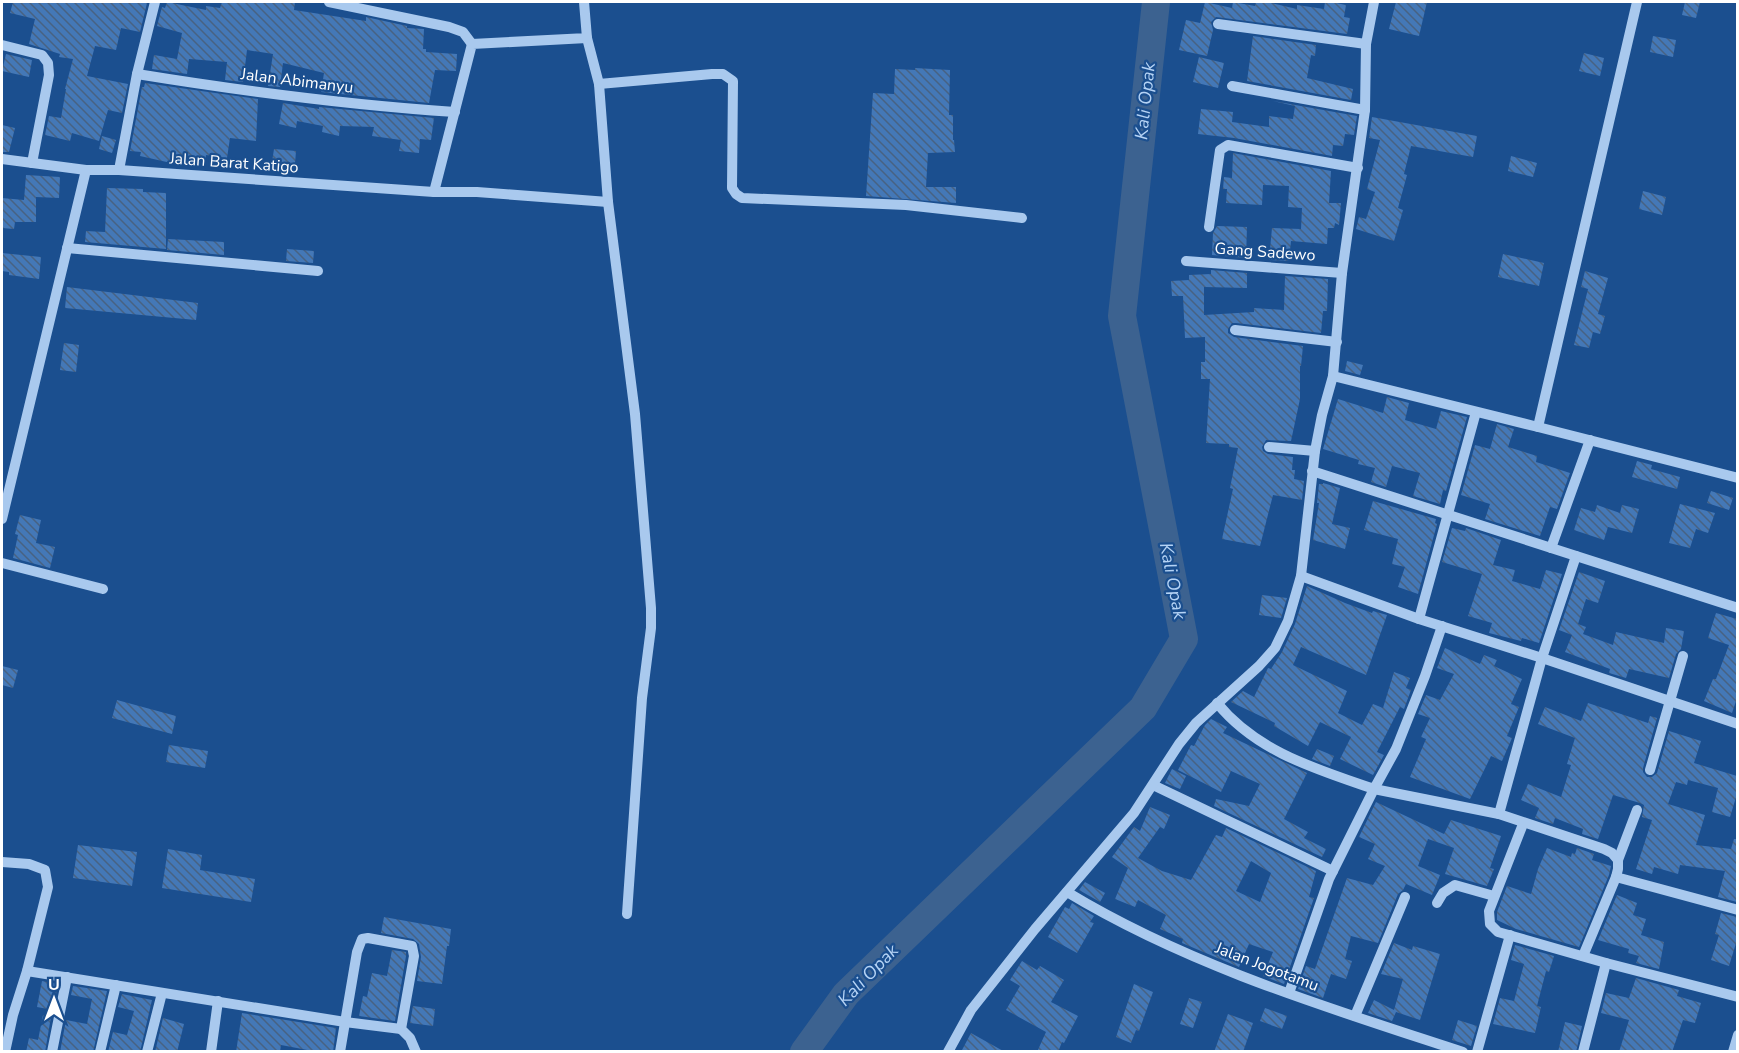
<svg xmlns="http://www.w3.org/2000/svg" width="1739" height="1053" font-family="'Nunito Sans',sans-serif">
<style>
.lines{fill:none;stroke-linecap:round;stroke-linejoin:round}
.river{stroke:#3c6290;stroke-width:28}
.building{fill:url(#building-back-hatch);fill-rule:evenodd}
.minor{stroke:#a9c9ee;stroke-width:10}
.labels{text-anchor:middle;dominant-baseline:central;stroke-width:4.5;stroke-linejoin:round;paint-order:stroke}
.street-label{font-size:16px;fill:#fff;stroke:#1b4f8f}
.water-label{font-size:18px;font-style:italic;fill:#b5d3f5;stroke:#1b4f8f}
</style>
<defs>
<pattern id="building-back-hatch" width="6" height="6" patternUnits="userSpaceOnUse" patternTransform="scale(1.5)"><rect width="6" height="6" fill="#4478b7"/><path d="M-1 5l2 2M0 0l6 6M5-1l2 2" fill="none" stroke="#486282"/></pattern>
</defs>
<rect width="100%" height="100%" fill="#1b4f8f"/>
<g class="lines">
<polyline class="river" points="804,1052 846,994 1143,708 1184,639 1122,316 1156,2"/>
</g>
<g class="building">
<polygon points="13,2 138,2 147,3 140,32 121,28 116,50 95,46 87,76 128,84 122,113 108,110 99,141 72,133 70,141 45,135 49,116 61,118 66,89 65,89 73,59 59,57 60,54 29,44 35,19 10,13"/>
<polygon points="167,2 206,10 206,6 220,8 222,2 295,2 294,10 366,21 366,17 407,26 407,28 424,29 423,49 426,49 426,52 457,54 456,71 435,70 429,103 321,92 324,73 283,63 280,87 268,86 273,54 247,50 243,82 225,80 227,62 189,59 187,74 152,69 154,55 177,59 182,33 157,26 162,7 165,8"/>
<polygon points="1205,2 1232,8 1233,2 1255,6 1256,2 1271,2 1271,3 1297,9 1297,5 1324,9 1325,2 1331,2 1346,5 1344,17 1350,18 1347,34 1216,17 1211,22 1213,30 1207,56 1179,50 1186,20 1200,23"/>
<polygon points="1396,2 1427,2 1419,36 1389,29"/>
<polygon points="1685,2 1700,2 1696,18 1682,15"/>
<polygon points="1253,36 1316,45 1315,56 1311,55 1307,78 1353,89 1351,100 1247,81"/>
<polygon points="1653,36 1676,40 1673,57 1650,52"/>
<polygon points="1584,53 1604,58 1600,76 1579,71"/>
<polygon points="6,54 32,60 29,77 2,71"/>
<polygon points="1199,57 1224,63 1218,88 1193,82"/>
<polygon points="915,68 950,70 949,115 953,115 953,140 954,140 955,152 928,153 926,187 956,187 956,203 866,196 873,93 894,94 895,69 915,70"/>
<polygon points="145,83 258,99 256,141 230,138 227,158 206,155 205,164 181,161 180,165 140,156 141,152 130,151 142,87 144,87"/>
<polygon points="1273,101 1357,116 1354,135 1345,134 1343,146 1333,145 1332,156 1234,138 1198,134 1201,109 1233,112 1232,122 1269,127 1269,116 1293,119 1295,106"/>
<polygon points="283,103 319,109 319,107 434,118 431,140 420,139 419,153 399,151 401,140 372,136 374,127 340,126 339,136 322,132 323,126 297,121 296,128 279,124"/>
<polygon points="1372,117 1477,136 1473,157 1411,146 1404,174 1407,175 1398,208 1403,210 1394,241 1356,229 1359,217 1366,219 1375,192 1367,189 1380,140 1369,138"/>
<polygon points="2,125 15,128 9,152 2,152"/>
<polygon points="102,136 116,140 112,153 99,149"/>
<polygon points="274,149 296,151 295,164 272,162"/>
<polygon points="1233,153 1331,171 1329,203 1341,203 1339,225 1335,223 1334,228 1328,228 1327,244 1291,241 1289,261 1269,260 1272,228 1301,229 1302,208 1288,207 1289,186 1263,185 1262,205 1226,203 1227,189 1223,189 1224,177 1232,178"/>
<polygon points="1511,156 1537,163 1533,177 1508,171"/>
<polygon points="26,175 60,177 59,198 36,197 36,222 15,222 14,229 2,228 2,198 24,200"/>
<polygon points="107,188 143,189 143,192 166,193 166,249 85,242 86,231 105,232"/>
<polygon points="1643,191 1666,197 1662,215 1639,209"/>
<polygon points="1217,226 1247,227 1246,258 1212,255 1213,233"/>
<polygon points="168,239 224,242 224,255 167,250"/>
<polygon points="287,249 314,251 313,263 286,261"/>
<polygon points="2,253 41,257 39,279 9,275 9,272 2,271"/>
<polygon points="1503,254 1544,263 1539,286 1498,277"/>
<polygon points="1211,270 1247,273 1247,288 1204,287 1204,315 1254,312 1254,308 1284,310 1285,276 1328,279 1327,311 1323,311 1321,333 1236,323 1232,323 1228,329 1228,333 1234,337 1303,346 1301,366 1300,366 1300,399 1291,441 1266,440 1262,447 1263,451 1268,454 1293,457 1292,470 1295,470 1294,479 1304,481 1302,500 1273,495 1260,546 1222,539 1233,489 1230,488 1238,448 1229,447 1229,444 1206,443 1210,379 1201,379 1201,362 1205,362 1205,337 1185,338 1183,296 1172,296 1171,281 1189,280 1189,275 1211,274"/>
<polygon points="1585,271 1608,278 1598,314 1605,316 1600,334 1593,332 1589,348 1574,345 1588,289 1581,287"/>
<polygon points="67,287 198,303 196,320 65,308"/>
<polygon points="64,343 79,345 76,372 60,370"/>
<polygon points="1347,361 1363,365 1360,375 1345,371"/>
<polygon points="1387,397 1409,403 1405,420 1436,429 1441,411 1467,417 1446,491 1443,490 1440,504 1413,496 1420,473 1392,466 1386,487 1371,482 1375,468 1358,464 1359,460 1323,449 1338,399 1383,413"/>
<polygon points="1497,424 1514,429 1508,447 1537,456 1536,462 1570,473 1557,509 1550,507 1540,536 1485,519 1490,504 1461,495 1475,445 1490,449"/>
<polygon points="1637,461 1652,465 1651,469 1680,477 1677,489 1632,477"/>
<polygon points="1323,483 1340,488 1332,524 1350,528 1345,549 1313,540 1319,503 1317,503 1319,484 1323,484"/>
<polygon points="1711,491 1733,498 1729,510 1707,503"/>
<polygon points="1373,501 1436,519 1435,523 1437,524 1418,594 1398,587 1405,567 1392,564 1398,539 1364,530"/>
<polygon points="1680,504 1715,513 1708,533 1696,529 1690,548 1669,543"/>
<polygon points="1597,505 1620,513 1622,505 1639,509 1632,533 1608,527 1604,540 1574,530 1581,508 1595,512"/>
<polygon points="20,515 41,520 36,543 55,547 50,568 13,558 18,535 15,534"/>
<polygon points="1452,528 1465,531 1466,528 1501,540 1493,565 1515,570 1512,581 1540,589 1546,570 1562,574 1539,643 1522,638 1521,641 1489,633 1492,623 1468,616 1482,574 1442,562"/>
<polygon points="1579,572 1605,581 1598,603 1586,599 1578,624 1586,627 1583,634 1613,645 1616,632 1664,643 1666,628 1684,631 1681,649 1676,654 1669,678 1629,669 1626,678 1609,673 1610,669 1565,652 1572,635 1559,630"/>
<polygon points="1307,586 1345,603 1372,613 1373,611 1387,615 1366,675 1301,647 1293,665 1347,691 1338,713 1362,725 1373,704 1383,708 1394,672 1410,678 1406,688 1411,690 1404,709 1400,707 1377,752 1384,755 1373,775 1340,759 1351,737 1320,722 1308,746 1274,726 1275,723 1231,702 1243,691 1254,697 1268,668 1271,669 1282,652 1295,624"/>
<polygon points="1262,595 1287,598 1281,618 1259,615"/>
<polygon points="1716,613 1737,619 1737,698 1732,713 1704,701 1713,679 1716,679 1729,645 1708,638"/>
<polygon points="1445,648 1480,664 1484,655 1497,660 1494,666 1522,679 1511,704 1519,707 1507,736 1512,738 1502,761 1491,756 1470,799 1410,777 1426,739 1421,737 1430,718 1418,714 1426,695 1440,700 1454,674 1437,668"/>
<polygon points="2,666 18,670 13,688 2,685"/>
<polygon points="117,700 176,716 172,734 112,718"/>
<polygon points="1588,703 1648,723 1650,716 1657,718 1643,768 1643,772 1647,777 1652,777 1657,773 1669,731 1701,741 1694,763 1737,776 1737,794 1730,817 1712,812 1718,788 1688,780 1687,785 1676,782 1668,804 1705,815 1696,845 1731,849 1734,839 1737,839 1737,902 1718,897 1725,871 1680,865 1678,874 1654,867 1652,874 1636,869 1652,820 1642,817 1644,805 1640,803 1613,795 1598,839 1582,834 1583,829 1555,818 1553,824 1535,818 1539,808 1521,800 1528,784 1561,797 1571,765 1567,764 1575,738 1538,724 1545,707 1581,721"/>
<polygon points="1211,719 1227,727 1223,733 1307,773 1284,819 1308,832 1304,838 1326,849 1322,857 1214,806 1216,799 1249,806 1260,784 1231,771 1221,792 1178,770 1191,745 1194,746 1205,725"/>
<polygon points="169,745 208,751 205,768 166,762"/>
<polygon points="1317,749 1334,756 1330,766 1312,759"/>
<polygon points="1172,769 1186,776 1180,789 1165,783"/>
<polygon points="1376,802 1444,834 1451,820 1501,836 1490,868 1494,869 1487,886 1445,874 1454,848 1428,839 1418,866 1440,875 1432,895 1406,884 1403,890 1398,894 1378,943 1351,936 1345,959 1352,961 1346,979 1331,974 1323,998 1298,989 1306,966 1315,969 1347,878 1373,885 1385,866 1368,859 1375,844 1359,837"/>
<path d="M1150,807L1170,815L1164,829L1160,827L1138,858L1162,871L1191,880L1216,835L1222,837L1226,828L1316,871L1309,897L1314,898L1284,984L1263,976L1273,952L1249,944L1239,967L1182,943L1183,939L1160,929L1166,915L1138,900L1135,907L1115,899L1128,868L1112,857L1134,827L1140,831ZM1251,861L1271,873L1260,902L1236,891Z"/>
<polygon points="78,845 137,852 132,886 73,878"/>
<polygon points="1547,848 1571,857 1572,853 1575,854 1577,848 1594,854 1592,860 1611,866 1609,875 1579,947 1516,929 1497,920 1497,912 1507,886 1531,894 1538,869"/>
<polygon points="168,849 202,855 200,870 255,879 251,902 162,888"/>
<polygon points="1085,882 1105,893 1100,902 1079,890"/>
<polygon points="1617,895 1637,903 1633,915 1646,919 1641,935 1664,942 1659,969 1636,963 1639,956 1628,953 1629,949 1598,940"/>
<polygon points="1072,903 1094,916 1090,922 1094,923 1077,953 1048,937 1065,907 1069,909"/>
<polygon points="1721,913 1737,917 1737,940 1729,966 1711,960 1719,935 1715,934"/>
<polygon points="384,917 451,929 449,946 447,946 442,984 417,981 421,957 419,944 413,939 381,933"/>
<polygon points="1394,943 1412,950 1413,946 1440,954 1420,1020 1396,1012 1392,1021 1368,1013 1374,1000 1394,1010 1403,979 1381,974"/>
<polygon points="1515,945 1554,956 1549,972 1546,971 1537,1006 1541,1007 1535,1033 1493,1024 1500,998 1514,1001 1524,964 1511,960"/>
<polygon points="392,950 406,952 406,956 395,1021 359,1016 363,996 367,997 372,973 387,976"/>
<polygon points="1022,961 1037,970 1040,966 1064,980 1051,1002 1078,1016 1064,1043 1062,1042 1058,1052 1037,1052 1046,1032 1006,1010 1020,986 1010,980"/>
<polygon points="1636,978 1679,990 1677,996 1701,1003 1695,1023 1683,1020 1672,1052 1619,1052 1629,1020 1601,1013 1606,993 1629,998"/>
<polygon points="42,981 58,984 53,1010 37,1007"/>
<polygon points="1134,984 1153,992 1139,1031 1136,1030 1131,1043 1116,1037"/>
<polygon points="73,986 107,991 93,1052 60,1052 66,1020 87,1024 92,999 71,995"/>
<polygon points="122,994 152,1000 140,1052 108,1052 113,1032 127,1035 134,1011 118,1007"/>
<polygon points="1189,998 1202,1002 1193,1028 1180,1024"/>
<polygon points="413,1006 435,1009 433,1026 410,1023"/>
<polygon points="1265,1008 1287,1016 1282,1029 1260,1021"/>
<polygon points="242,1013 336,1028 333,1052 318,1052 281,1045 280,1052 236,1052"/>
<polygon points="1228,1014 1253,1023 1243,1052 1214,1052"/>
<polygon points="43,1015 51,1017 45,1052 26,1052 29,1038 38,1040"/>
<polygon points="163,1018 184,1024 177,1052 155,1052"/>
<polygon points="1458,1020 1477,1026 1471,1046 1452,1040"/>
<polygon points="1565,1022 1582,1026 1576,1052 1558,1052"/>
<polygon points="971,1033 1005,1052 961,1052"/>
</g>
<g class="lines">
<g class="minor">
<polyline points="329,2 449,27 463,32 472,44"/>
<polyline points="1218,24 1366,44"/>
<polyline points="587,38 599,84 608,202 635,414 651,608 651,628 642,698 627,914"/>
<polyline points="2,45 42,55 48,63 49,75 32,163"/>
<path d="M137,74C242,91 349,105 455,112"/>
<polyline points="599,84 712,74 723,74 733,81 732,188 736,194 742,198 906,205 1022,218"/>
<polyline points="1232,86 1365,110"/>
<polyline points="2,159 86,170"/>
<polyline points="119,170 137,74 155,2"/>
<polyline points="434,192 477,192 608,202"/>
<polyline points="1209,227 1220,150 1228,145 1358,168"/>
<polyline points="67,248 318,271"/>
<polyline points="1186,261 1342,273"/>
<polyline points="1235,330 1337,342"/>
<polyline points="1333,376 1538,427 1637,2"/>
<polyline points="1538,427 1738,478"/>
<polyline points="1269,447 1315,451"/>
<polyline points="1312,471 1738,608"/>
<polyline points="2,519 86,170 119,170 434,192 472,44 587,38 584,2"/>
<polyline points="1551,548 1590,440"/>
<polyline points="2,563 103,589"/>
<polyline points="1301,576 1419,619 1542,658 1738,724"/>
<polyline points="1419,619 1476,412"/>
<path d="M1217,703C1257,752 1316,769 1374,789L1396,749L1425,676L1442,626"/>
<polyline points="1650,770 1683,656"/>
<polyline points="1153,785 1333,871"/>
<polyline points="1499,814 1542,658 1576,556"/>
<polyline points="1523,824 1489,911 1490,924 1498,932 1606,963 1738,997"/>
<polyline points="1618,860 1637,810"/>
<polyline points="2,862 29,864 45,870 48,887 27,971 13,1015 5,1052"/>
<path d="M1067,892C1189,966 1329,1008 1463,1052"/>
<polyline points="1437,903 1443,893 1455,885 1494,896"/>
<polyline points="1583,956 1616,877"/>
<polyline points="27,971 345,1022 401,1029"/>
<polyline points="1289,993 1329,879 1374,789 1499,814 1604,849 1612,853 1618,860 1618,869 1616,877 1738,910"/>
<polyline points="1355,1016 1405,897"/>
<polyline points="52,1052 67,977"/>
<polyline points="100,1052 116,985"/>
<polyline points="147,1052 162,993"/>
<polyline points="211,1052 218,1001"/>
<polyline points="340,1052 357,952 362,939 368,938 412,946 414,956 401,1029 410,1038 416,1052"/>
<polyline points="948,1052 971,1010 1035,929 1134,813 1179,744 1196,723 1259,666 1275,648 1288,621 1301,576 1315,451 1322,415 1333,376 1342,273 1365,110 1366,44 1374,2"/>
<polyline points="1477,1052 1510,935"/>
<polyline points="1583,1052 1606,963"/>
<polyline points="1733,1052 1738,1035"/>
</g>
</g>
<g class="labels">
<g class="street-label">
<text transform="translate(297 81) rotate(7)">Jalan Abimanyu</text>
<text transform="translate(234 163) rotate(4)">Jalan Barat Katigo</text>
<text transform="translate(1265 252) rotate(4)">Gang Sadewo</text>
<text transform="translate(1267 967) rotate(21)">Jalan Jogotamu</text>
</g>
<g class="water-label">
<text transform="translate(1145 101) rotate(-84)">Kali Opak</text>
<text transform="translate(1173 581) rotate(79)">Kali Opak</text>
<text transform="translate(868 975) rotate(-46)">Kali Opak</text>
</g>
</g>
<rect width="1739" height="1053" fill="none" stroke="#ffffff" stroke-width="6"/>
<g transform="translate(54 999)" stroke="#1b4f8f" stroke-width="4.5" paint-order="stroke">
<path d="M0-4.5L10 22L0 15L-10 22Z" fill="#ffffff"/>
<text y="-9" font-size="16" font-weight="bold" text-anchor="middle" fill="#ffffff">U</text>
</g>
</svg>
